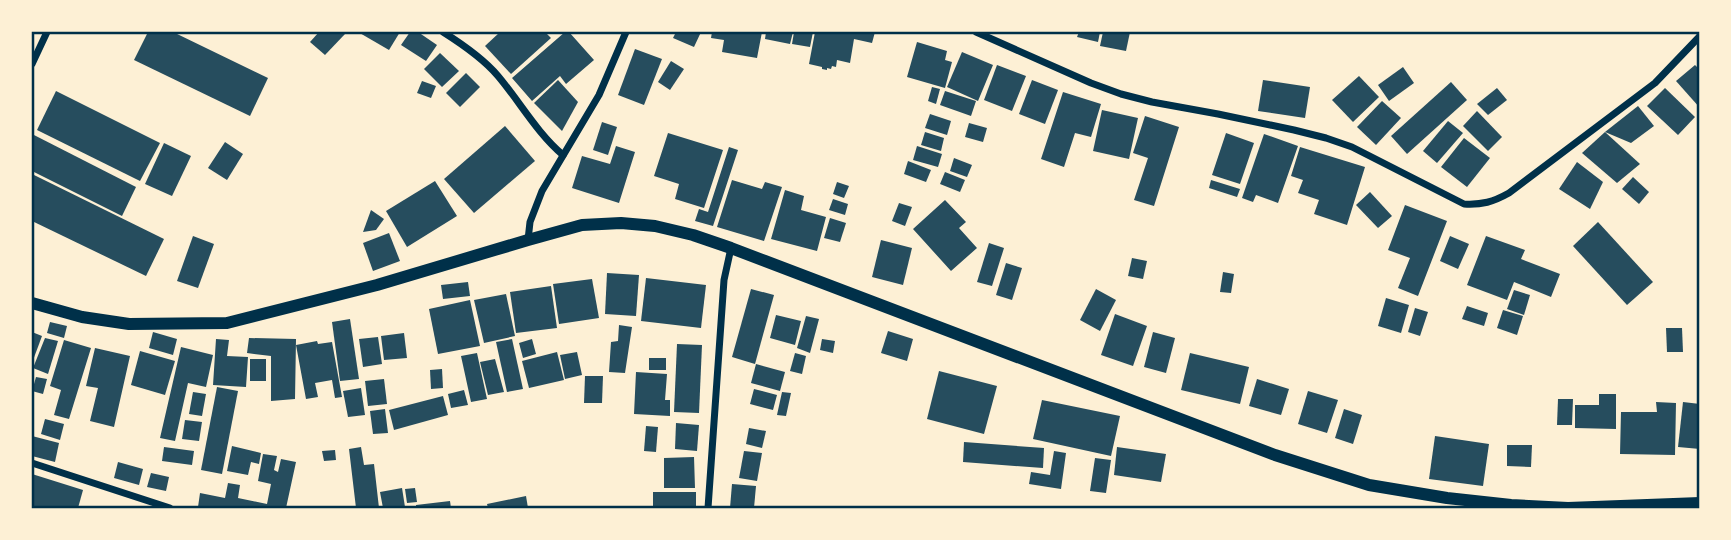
<svg xmlns="http://www.w3.org/2000/svg" width="1731" height="540" font-family="Poppins,sans-serif">
<style>
.building{fill:#264d5e}
.lines{fill:none;stroke-linecap:round;stroke-linejoin:round}
.minor{stroke:#003049;stroke-width:7}
.tertiary{stroke:#003049;stroke-width:12}
.neatline{fill:none;stroke:#003049;stroke-width:2.5}
</style>
<rect width="100%" height="100%" fill="#fdf0d5"/>
<g class="building">
<polygon points="148,32 173,32 268,78 250,116 134,60"/>
<polygon points="319,32 342,32 345,34 325,55 310,42"/>
<polygon points="358,32 400,32 389,50"/>
<polygon points="410,32 418,32 437,45 426,61 401,45"/>
<polygon points="500,32 545,32 551,38 511,74 485,46"/>
<polygon points="565,32 569,32 594,60 566,84 560,76 532,101 512,78"/>
<polygon points="676,32 701,32 694,47 673,38"/>
<polygon points="712,32 762,32 757,58 722,52 724,40 711,38"/>
<polygon points="766,32 793,32 790,44 765,39"/>
<polygon points="794,32 813,32 810,47 792,44"/>
<polygon points="815,32 875,32 872,43 854,39 850,63 837,60 836,67 832,66 831,69 827,68 827,70 822,69 822,67 809,64"/>
<polygon points="1079,32 1100,32 1098,42 1077,37"/>
<polygon points="1103,32 1130,32 1126,51 1100,46"/>
<polygon points="917,42 947,51 945,60 952,62 945,88 907,77"/>
<polygon points="635,49 662,59 644,105 618,95"/>
<polygon points="962,52 993,65 978,101 947,87"/>
<polygon points="440,53 459,71 442,87 424,69"/>
<polygon points="671,61 684,69 670,90 658,82"/>
<polygon points="997,65 1026,76 1012,111 984,100"/>
<polygon points="1695,65 1700,70 1700,108 1676,81"/>
<polygon points="1403,67 1414,83 1389,101 1378,85"/>
<polygon points="466,73 480,87 460,107 446,93"/>
<polygon points="1359,76 1379,97 1353,122 1332,100"/>
<polygon points="558,80 578,102 562,131 534,103"/>
<polygon points="1032,80 1058,90 1045,124 1019,114"/>
<polygon points="1263,80 1310,87 1305,118 1258,111"/>
<polygon points="422,81 436,86 431,98 417,93"/>
<polygon points="1451,82 1467,100 1407,154 1391,136"/>
<polygon points="932,87 940,89 936,104 928,101"/>
<polygon points="1497,88 1507,100 1488,115 1477,104"/>
<polygon points="1665,88 1695,117 1678,135 1647,106"/>
<polygon points="56,91 160,143 140,181 37,130"/>
<polygon points="945,91 976,101 971,116 940,105"/>
<polygon points="1063,92 1101,104 1091,137 1075,133 1064,167 1041,159"/>
<polygon points="1382,101 1401,118 1376,145 1357,127"/>
<polygon points="1638,106 1654,126 1631,143 1605,132"/>
<polygon points="1102,110 1138,118 1129,159 1093,151"/>
<polygon points="1477,111 1502,137 1488,151 1463,126"/>
<polygon points="930,114 951,121 947,135 925,128"/>
<polygon points="1145,116 1179,127 1154,206 1134,200 1148,158 1133,153"/>
<polygon points="1448,121 1463,133 1437,163 1423,151"/>
<polygon points="602,122 617,127 608,155 593,150"/>
<polygon points="969,123 987,128 983,142 965,137"/>
<polygon points="505,126 535,161 474,213 444,179"/>
<polygon points="925,132 944,138 941,151 921,145"/>
<polygon points="1605,132 1640,164 1617,183 1582,153"/>
<polygon points="668,133 723,150 704,208 675,199 679,184 654,176"/>
<polygon points="1226,133 1254,143 1240,184 1212,175"/>
<polygon points="32,134 136,187 122,216 32,171"/>
<polygon points="1264,134 1298,146 1278,203 1256,195 1253,202 1242,198"/>
<polygon points="1464,138 1490,158 1467,187 1441,167"/>
<polygon points="225,142 243,154 227,180 208,168"/>
<polygon points="164,143 191,156 172,196 145,184"/>
<polygon points="616,146 635,152 619,203 572,188 582,156 610,164"/>
<polygon points="917,146 942,154 938,167 913,160"/>
<polygon points="729,147 738,150 713,226 695,221 699,209 708,212"/>
<polygon points="1300,147 1365,167 1347,225 1314,214 1319,200 1298,193 1303,180 1291,176"/>
<polygon points="954,158 972,165 967,177 950,171"/>
<polygon points="908,161 931,170 926,182 904,174"/>
<polygon points="1577,162 1603,182 1590,209 1559,189"/>
<polygon points="945,172 965,180 960,192 940,184"/>
<polygon points="32,174 164,239 146,276 32,221"/>
<polygon points="1633,177 1649,192 1639,204 1622,189"/>
<polygon points="732,180 762,189 765,182 782,187 764,241 717,227"/>
<polygon points="1211,180 1240,189 1237,197 1209,188"/>
<polygon points="435,181 457,216 407,247 386,211"/>
<polygon points="837,182 849,186 844,198 833,194"/>
<polygon points="785,190 804,196 801,210 826,217 817,251 771,239"/>
<polygon points="1370,192 1392,216 1378,228 1356,205"/>
<polygon points="833,199 848,204 845,215 829,210"/>
<polygon points="945,200 966,222 959,228 977,248 951,271 913,229"/>
<polygon points="899,203 912,207 905,226 892,221"/>
<polygon points="1405,205 1447,221 1418,296 1398,288 1410,258 1388,250"/>
<polygon points="371,210 384,219 376,230 363,232"/>
<polygon points="830,218 846,223 840,242 824,238"/>
<polygon points="1598,222 1653,282 1627,305 1573,246"/>
<polygon points="389,233 400,261 373,271 363,243"/>
<polygon points="193,236 214,244 198,288 177,281"/>
<polygon points="1450,236 1469,244 1458,269 1440,261"/>
<polygon points="1486,236 1525,250 1521,259 1560,274 1551,297 1514,282 1507,300 1467,285"/>
<polygon points="881,240 912,248 903,285 872,277"/>
<polygon points="989,243 1004,248 992,286 977,282"/>
<polygon points="1132,258 1147,261 1143,279 1128,276"/>
<polygon points="1006,263 1022,268 1012,300 996,295"/>
<polygon points="1223,272 1234,274 1231,293 1220,292"/>
<polygon points="607,273 639,275 636,316 605,314"/>
<polygon points="646,278 706,285 701,328 641,321"/>
<polygon points="592,279 599,318 559,324 553,284"/>
<polygon points="468,282 470,296 443,299 441,285"/>
<polygon points="551,286 557,328 516,333 510,292"/>
<polygon points="751,289 774,295 755,364 732,357"/>
<polygon points="1096,289 1116,300 1100,331 1080,320"/>
<polygon points="1514,290 1530,295 1524,315 1507,309"/>
<polygon points="506,294 515,336 484,343 474,300"/>
<polygon points="1386,298 1409,305 1401,333 1378,326"/>
<polygon points="470,300 480,346 438,354 429,309"/>
<polygon points="1467,306 1488,313 1484,326 1462,319"/>
<polygon points="1415,308 1428,312 1420,336 1408,332"/>
<polygon points="1503,310 1523,316 1517,335 1497,328"/>
<polygon points="1115,314 1147,326 1133,366 1101,355"/>
<polygon points="776,315 801,321 795,345 770,338"/>
<polygon points="806,316 819,319 810,353 797,348"/>
<polygon points="350,319 359,379 340,381 332,322"/>
<polygon points="50,322 67,326 64,338 47,333"/>
<polygon points="619,325 632,327 625,373 609,372 611,342 618,341"/>
<polygon points="1666,328 1682,328 1683,352 1667,352"/>
<polygon points="888,331 913,339 907,361 881,353"/>
<polygon points="32,332 42,336 32,363"/>
<polygon points="153,332 177,339 173,355 149,348"/>
<polygon points="1153,332 1175,338 1166,373 1144,367"/>
<polygon points="404,333 407,358 384,360 381,336"/>
<polygon points="378,337 382,364 363,367 359,339"/>
<polygon points="45,338 58,341 48,374 33,368"/>
<polygon points="249,338 296,339 295,399 271,401 271,356 247,353"/>
<polygon points="216,339 229,340 227,356 248,357 246,387 213,385"/>
<polygon points="512,339 523,389 507,392 496,342"/>
<polygon points="532,339 536,354 523,358 519,343"/>
<polygon points="822,339 835,341 833,353 820,350"/>
<polygon points="64,340 91,348 69,419 54,415 61,390 50,386"/>
<polygon points="317,341 318,344 332,342 342,397 335,398 332,380 315,383 318,397 306,399 296,345"/>
<polygon points="677,344 702,345 699,413 674,412"/>
<polygon points="181,347 213,355 206,387 188,383 175,441 160,438"/>
<polygon points="95,348 130,356 114,427 90,421 98,388 86,386"/>
<polygon points="140,351 175,361 165,395 131,385"/>
<polygon points="557,352 564,380 529,388 522,361"/>
<polygon points="577,352 582,375 565,379 560,355"/>
<polygon points="477,353 487,399 471,402 461,356"/>
<polygon points="795,353 806,356 802,374 790,371"/>
<polygon points="1190,353 1249,367 1240,404 1181,390"/>
<rect x="649" y="358" width="17" height="12"/>
<rect x="250" y="359" width="16" height="22"/>
<polygon points="495,359 504,392 488,395 480,362"/>
<polygon points="756,364 785,372 780,391 751,383"/>
<polygon points="442,369 443,388 431,389 430,370"/>
<polygon points="939,371 997,386 984,434 927,419"/>
<polygon points="636,372 667,374 665,400 670,400 670,416 634,414"/>
<polygon points="585,376 603,376 602,403 584,403"/>
<polygon points="36,377 47,379 43,394 32,391"/>
<polygon points="384,379 387,404 368,406 365,381"/>
<polygon points="1257,379 1289,389 1281,415 1249,406"/>
<polygon points="217,387 238,391 222,474 201,470"/>
<polygon points="361,388 365,415 348,417 343,391"/>
<polygon points="754,389 777,395 773,410 750,404"/>
<polygon points="464,390 468,405 451,408 448,394"/>
<polygon points="1308,391 1338,400 1327,433 1298,424"/>
<polygon points="193,392 206,394 202,416 189,414"/>
<polygon points="782,392 791,393 786,416 777,415"/>
<polygon points="1599,394 1616,394 1616,429 1575,428 1575,405 1599,405"/>
<polygon points="443,396 448,415 394,430 389,410"/>
<polygon points="1558,399 1573,399 1572,425 1557,425"/>
<polygon points="1042,400 1120,416 1111,456 1033,439"/>
<polygon points="1656,402 1676,403 1675,455 1620,454 1621,412 1657,412"/>
<polygon points="1683,402 1700,404 1700,449 1678,447"/>
<polygon points="385,409 388,433 373,434 370,411"/>
<polygon points="1344,409 1362,415 1353,444 1335,438"/>
<polygon points="45,419 64,424 60,440 41,434"/>
<polygon points="185,420 202,422 199,441 182,439"/>
<polygon points="676,423 699,425 697,451 675,449"/>
<polygon points="646,426 658,427 656,452 644,451"/>
<polygon points="749,428 766,431 762,448 746,444"/>
<polygon points="32,436 59,443 55,462 32,456"/>
<polygon points="1435,436 1489,444 1483,486 1429,479"/>
<polygon points="964,442 1044,448 1043,468 963,462"/>
<polygon points="1507,445 1532,445 1531,467 1507,466"/>
<polygon points="232,446 261,453 259,464 251,462 248,475 227,471"/>
<polygon points="164,447 194,451 192,465 162,461"/>
<polygon points="361,447 364,465 374,464 379,508 356,508 349,449"/>
<polygon points="1117,447 1166,454 1161,482 1114,475"/>
<polygon points="335,450 336,460 324,461 322,451"/>
<polygon points="744,451 762,453 757,481 739,478"/>
<polygon points="1054,451 1066,453 1061,489 1029,484 1031,472 1050,475"/>
<polygon points="263,454 277,456 274,470 278,472 281,459 296,462 286,508 205,508 198,507 200,493 225,498 228,483 240,485 238,498 267,504 271,484 258,481"/>
<polygon points="694,457 695,488 664,488 664,458"/>
<polygon points="1095,458 1111,460 1106,493 1090,491"/>
<polygon points="118,462 143,469 139,485 114,478"/>
<polygon points="151,473 169,477 166,491 147,487"/>
<polygon points="32,474 83,490 78,508 32,508"/>
<polygon points="732,484 756,486 754,508 730,508"/>
<polygon points="402,488 405,507 383,508 380,492"/>
<polygon points="415,488 417,502 407,503 405,489"/>
<rect x="653" y="492" width="43" height="16"/>
<polygon points="526,496 528,508 488,508 487,504"/>
<polygon points="450,501 451,508 416,508 416,505"/>
</g>
<g class="lines">
<g class="minor">
<path d="M443,32C462,44 483,58 498,76C520,102 537,133 563,155"/>
<path d="M976,32L1091,83L1121,94L1152,102L1218,114L1294,130L1326,138L1352,147L1464,204C1482,205 1493,202 1509,193L1655,83L1700,36"/>
<polyline points="32,64 47,32"/>
<polyline points="528,240 530,222 542,191 599,95 626,32"/>
<polyline points="32,463 170,508"/>
<polyline points="708,508 724,280 731,248"/>
</g>
<polyline class="tertiary" points="32,303 82,317 129,324 227,323 377,285 528,240 582,225 621,223 655,226 693,235 731,248 1275,455 1369,485 1447,498 1511,505 1568,508 1700,503"/>
</g>
<rect width="1731" height="540" fill="none" stroke="#fdf0d5" stroke-width="66"/>
<rect x="33" y="33" width="1665" height="474" class="neatline"/>
</svg>
